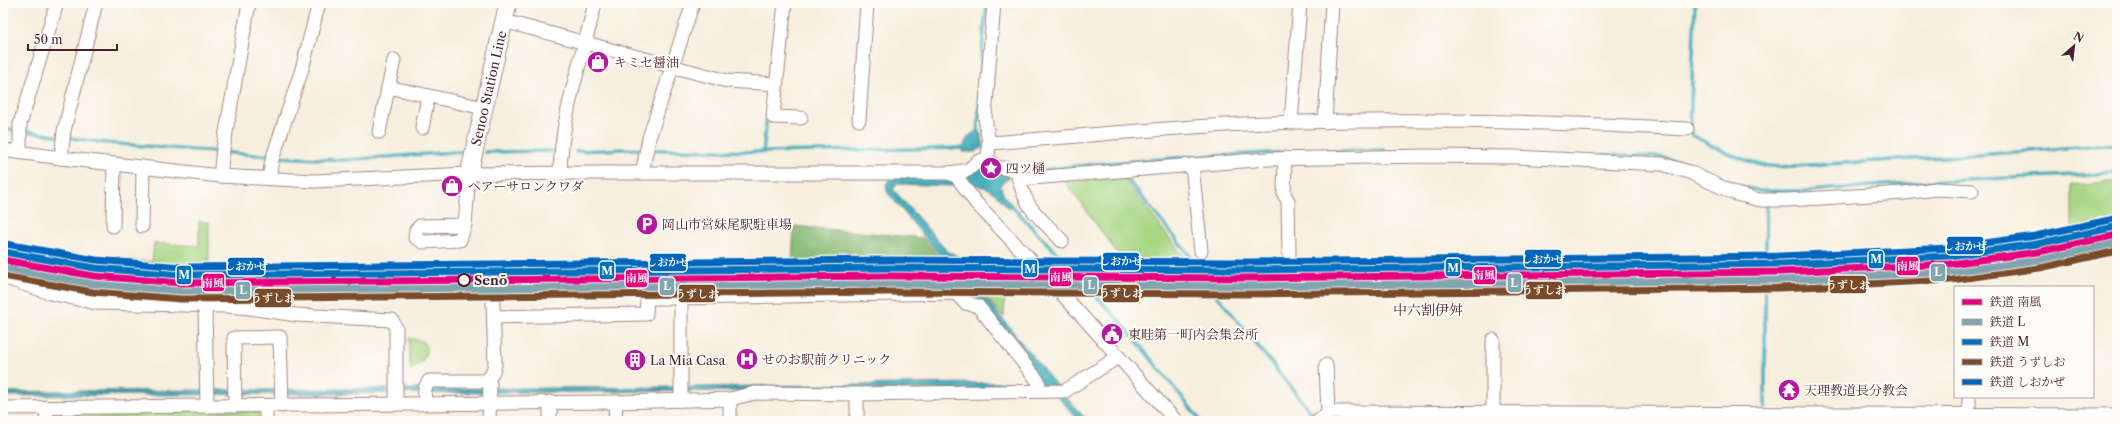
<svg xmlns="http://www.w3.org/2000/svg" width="2120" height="424" font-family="'Libre Caslon Text','Noto Serif JP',serif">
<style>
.green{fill:#a7d684;stroke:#787a58}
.forest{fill:#85b772;stroke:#686b4e}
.water{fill:#3cabb9;stroke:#436572}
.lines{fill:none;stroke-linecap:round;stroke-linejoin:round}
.stream{stroke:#3cabb9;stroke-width:3.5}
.minor-casing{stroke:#a08684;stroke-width:15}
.major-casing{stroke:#a08684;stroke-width:19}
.minor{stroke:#fff;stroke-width:13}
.major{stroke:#fff;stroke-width:17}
.rail-1-casing{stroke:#fdfcf7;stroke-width:10}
.rail-2-casing{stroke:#fdfcf7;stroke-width:10}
.rail-3-casing{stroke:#fdfcf7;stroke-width:10}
.rail-4-casing{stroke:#fdfcf7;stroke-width:10}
.rail-5-casing{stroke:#fdfcf7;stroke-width:10}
.rail-1{stroke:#e5007d;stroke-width:7}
.rail-2{stroke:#81a5ae;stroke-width:7}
.rail-3{stroke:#0071be;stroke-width:7}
.rail-4{stroke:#7a4b2a;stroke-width:7}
.rail-5{stroke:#0065bd;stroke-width:7}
.stop-dot{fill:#fdfcf7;stroke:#4a1f2b;stroke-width:2}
.labels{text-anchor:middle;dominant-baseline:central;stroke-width:4;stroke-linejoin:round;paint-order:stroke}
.poi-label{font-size:13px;fill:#4a1f2b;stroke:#fdfcf7;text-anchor:start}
.street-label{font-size:13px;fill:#4a1f2b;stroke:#fdfcf7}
.stop-label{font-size:13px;font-weight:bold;fill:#4a1f2b;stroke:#fdfcf7;text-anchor:start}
.neighbourhood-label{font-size:14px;fill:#4a1f2b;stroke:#fdfcf7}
.line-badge{stroke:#fdfcf7;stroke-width:1.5}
.badge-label{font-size:11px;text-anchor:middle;font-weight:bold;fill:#fff}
</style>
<rect width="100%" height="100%" fill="#fdfcf7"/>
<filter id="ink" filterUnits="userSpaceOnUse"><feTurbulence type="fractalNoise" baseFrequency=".025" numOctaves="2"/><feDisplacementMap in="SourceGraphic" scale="8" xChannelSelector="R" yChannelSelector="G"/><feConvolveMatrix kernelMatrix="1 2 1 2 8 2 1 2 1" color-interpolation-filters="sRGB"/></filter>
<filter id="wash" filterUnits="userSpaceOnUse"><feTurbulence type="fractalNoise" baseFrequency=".012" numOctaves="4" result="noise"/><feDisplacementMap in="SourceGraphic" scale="16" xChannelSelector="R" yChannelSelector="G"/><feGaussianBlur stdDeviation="0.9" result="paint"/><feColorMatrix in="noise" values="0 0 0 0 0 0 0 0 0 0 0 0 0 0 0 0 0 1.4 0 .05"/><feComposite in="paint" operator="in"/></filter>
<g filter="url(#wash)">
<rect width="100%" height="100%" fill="#f7eedd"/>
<g class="green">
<polygon points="1120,174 1188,262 1124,262 1063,179"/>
<polygon points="2117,181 2117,222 2072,231 2072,185"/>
<polygon points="199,221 209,222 209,266 182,266 181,271 76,259 3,247 152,262 154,243 199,246"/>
<path d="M3,269C63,280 124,289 186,289C211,289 237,287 263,286L264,293L259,295L236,296L234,304L96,300L3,273Z"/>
<polygon points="742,280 963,280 967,294 979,303 970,301 956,289 643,295 642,288 742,285"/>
<polygon points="1020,280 1020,285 1005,286 1004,317 983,294 974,288 973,281"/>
<polygon points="409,338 422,341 427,348 423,361 410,370"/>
<polygon points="252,410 259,414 259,421 51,421 58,412"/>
</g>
<polygon class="forest" points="794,226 923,238 940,258 947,262 792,262"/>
<g class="water">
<path d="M980,130L984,147L975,152H963C963,141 969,133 980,130Z"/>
<polygon points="985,166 988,171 1008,174 1009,178 1000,185 1004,196 1013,206 1009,209 997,195 987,188 965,182 950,186 898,184 893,189 947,251 964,259 968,264 974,289 989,302 1063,394 1088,421 1079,421 1051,389 3,396 3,392 60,391 691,387 1042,382 982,305 968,293 959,262 942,258 887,192 886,184 890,177"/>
</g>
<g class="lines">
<g class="stream">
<path d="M1695,3L1690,131L1692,135C1720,150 1746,164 1778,167L1977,155L2117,144"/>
<polyline points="3,129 17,130"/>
<polyline points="24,131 106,143 270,156"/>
<polyline points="978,135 981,59 987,3"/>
<polyline points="1467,150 1497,150"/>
<polyline points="576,151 626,149 763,152 967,148"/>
<polyline points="485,152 558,151"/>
<polyline points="763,152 767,115"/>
<polyline points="1603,155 1660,157 1685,163 1740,186 1760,191 1807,191 1924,182 2117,173"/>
<polyline points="276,157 344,160 469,151"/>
<path d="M1035,171C1072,165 1110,163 1147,160C1226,154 1305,151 1385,150"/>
<polyline points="1123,174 1190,256 1192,263"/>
<polyline points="1009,203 1066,263"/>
<polyline points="1766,259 1766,204"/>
<polyline points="1765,280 1765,409"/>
<polyline points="1085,284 1126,328 1201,421"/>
<polyline points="1194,285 1216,295 1220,299 1317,420"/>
</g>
</g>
</g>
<g filter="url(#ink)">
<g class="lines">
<g class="minor-casing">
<g id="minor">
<polyline points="785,3 773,117 801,118"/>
<polyline points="994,3 985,117 989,143 988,158 977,162 968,170 950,173 957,177 976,203 1047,277 1176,421"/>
<polyline points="504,21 727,81 776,84"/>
<polyline points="388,87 484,108"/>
<polyline points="859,120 867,3"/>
<polyline points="1325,122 1332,3"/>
<polyline points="1291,123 1300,3"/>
<polyline points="422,128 428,96"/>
<polyline points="379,132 394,60"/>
<path d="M989,143C1074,137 1159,128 1245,124C1392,118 1540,121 1687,129"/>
<polyline points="3,150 61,158 220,176 314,181 469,174 588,173 950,173"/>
<polyline points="20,152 20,124 57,3"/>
<polyline points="61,158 64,131 96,3"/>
<polyline points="988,158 995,167 1017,170 1019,179 1268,159 1425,156 1516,157 1662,164 1689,172 1736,194 1760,200 1787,200 1904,193 1936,189 1972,191"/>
<polyline points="1285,158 1284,194 1288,201 1289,254"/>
<polyline points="1192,165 1201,251"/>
<polyline points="642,173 649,138 693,3"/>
<path d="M560,174C561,115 582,60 595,3"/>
<polyline points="220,176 223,149 249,3"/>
<polyline points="269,178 272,160 302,69 319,3"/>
<path d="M1019,179C1027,213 1041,217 1062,241"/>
<polyline points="465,225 420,226 416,230 415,237 423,242 460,240 465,225 469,174"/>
<polyline points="113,226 114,164"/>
<polyline points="142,226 143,167"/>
<polyline points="3,277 50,293 96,303 227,306 250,308 296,315 392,320 396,328 396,404"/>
<polyline points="205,306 207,406"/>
<polyline points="494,317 646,314 647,298 681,298"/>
<polyline points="1493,340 1493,413"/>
<polyline points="1326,365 1328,414"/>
<polyline points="486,381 492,374 495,365 493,303"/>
<polyline points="857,394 857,421"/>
<polyline points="1969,397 1969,406"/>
<polyline points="681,400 681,298 956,293 965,303 978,306 1038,381 1040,390"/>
<polyline points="424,404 425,388 429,381 486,381 490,384 489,421"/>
<polyline points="235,406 234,338 280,337 282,406"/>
<polyline points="46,407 47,421"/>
<polyline points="3,408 616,402 730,399 755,393 857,394 1065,391 1118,357"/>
<polyline points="266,421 266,406"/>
<polyline points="550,421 550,402"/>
<polyline points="615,421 616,402"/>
<polyline points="730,421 730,399"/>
<polyline points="1318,421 1328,414 1338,412 2117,415"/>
</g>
</g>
<g class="major-casing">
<g id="major">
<path id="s1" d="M469,174L508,3"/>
</g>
</g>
<use href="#minor" class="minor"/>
<use href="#major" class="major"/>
<g class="rail-1-casing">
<polyline id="rail-1" points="3,260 94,276 181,283 888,276 1244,278 1781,272 1950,264 2038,252 2117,235"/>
</g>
<g class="rail-2-casing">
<polyline id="rail-2" points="3,268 93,284 181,291 888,284 1244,286 1781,280 1951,272 2039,260 2117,243"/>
</g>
<g class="rail-3-casing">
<polyline id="rail-3" points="4,252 95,268 181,275 888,268 1244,270 1781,264 1949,256 2037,244 2115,227"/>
</g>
<g class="rail-4-casing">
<polyline id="rail-4" points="3,276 93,292 181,299 888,292 1244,294 1781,288 1952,280 2040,268 2117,251"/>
</g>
<g class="rail-5-casing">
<polyline id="rail-5" points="6,244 96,260 182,267 888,260 1244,262 1781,256 1949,248 2035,236 2114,219"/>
</g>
<use href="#rail-1" class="rail-1"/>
<use href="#rail-2" class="rail-2"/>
<use href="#rail-3" class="rail-3"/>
<use href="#rail-4" class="rail-4"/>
<use href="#rail-5" class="rail-5"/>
</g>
</g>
<defs>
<g id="shop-disc" transform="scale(1.15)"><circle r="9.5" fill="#b5179e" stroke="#fdfcf7"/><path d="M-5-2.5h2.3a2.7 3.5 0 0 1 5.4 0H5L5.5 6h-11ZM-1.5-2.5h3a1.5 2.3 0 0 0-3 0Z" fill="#fff"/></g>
<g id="sight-disc" transform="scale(1.15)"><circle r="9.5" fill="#b5179e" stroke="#fdfcf7"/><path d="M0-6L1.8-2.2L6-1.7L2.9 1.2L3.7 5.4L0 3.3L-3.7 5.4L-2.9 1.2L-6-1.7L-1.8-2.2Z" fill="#fff"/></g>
<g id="parking-disc" transform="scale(1.15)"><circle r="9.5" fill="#b5179e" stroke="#fdfcf7"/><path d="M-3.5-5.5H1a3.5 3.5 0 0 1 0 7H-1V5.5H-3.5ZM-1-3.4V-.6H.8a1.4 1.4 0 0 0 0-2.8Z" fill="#fff"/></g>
<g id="civic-disc" transform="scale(1.15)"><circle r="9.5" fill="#b5179e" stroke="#fdfcf7"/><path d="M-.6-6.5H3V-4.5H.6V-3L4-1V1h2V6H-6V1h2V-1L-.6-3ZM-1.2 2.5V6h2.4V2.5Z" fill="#fff"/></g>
<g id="hospital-disc" transform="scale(1.15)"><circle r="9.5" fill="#b5179e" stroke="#fdfcf7"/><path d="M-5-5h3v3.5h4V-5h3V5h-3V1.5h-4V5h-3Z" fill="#fff"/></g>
<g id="building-disc" transform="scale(1.15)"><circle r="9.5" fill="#b5179e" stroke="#fdfcf7"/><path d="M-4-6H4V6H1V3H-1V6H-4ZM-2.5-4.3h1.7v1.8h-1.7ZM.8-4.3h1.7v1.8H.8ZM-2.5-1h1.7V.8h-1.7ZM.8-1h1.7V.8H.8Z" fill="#fff"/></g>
<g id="temple-disc" transform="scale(1.15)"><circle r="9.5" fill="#b5179e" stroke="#fdfcf7"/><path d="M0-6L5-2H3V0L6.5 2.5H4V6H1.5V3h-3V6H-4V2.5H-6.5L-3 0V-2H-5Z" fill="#fff"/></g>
</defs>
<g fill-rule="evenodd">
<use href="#shop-disc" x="598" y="62"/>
<use href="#sight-disc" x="991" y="168"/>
<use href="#shop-disc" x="452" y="186"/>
<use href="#parking-disc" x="647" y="224"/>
<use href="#civic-disc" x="1112" y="334"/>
<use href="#hospital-disc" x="747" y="359"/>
<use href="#building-disc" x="635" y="360"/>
<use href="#temple-disc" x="1789" y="390"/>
</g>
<circle class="stop-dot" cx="464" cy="280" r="6"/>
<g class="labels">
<g class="poi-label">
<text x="614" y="62">キミセ醤油</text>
<text x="1006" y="168">四ツ樋</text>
<text x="468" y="186">ヘアーサロンクワダ</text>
<text x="662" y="224">岡山市営妹尾駅駐車場</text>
<text x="1128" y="334">東畦第一町内会集会所</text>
<text x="762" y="359">せのお駅前クリニック</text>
<text x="650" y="360">La Mia Casa</text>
<text x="1804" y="390">天理教道長分教会</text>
</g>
<g class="street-label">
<text stroke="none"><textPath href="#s1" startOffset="88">Senoo Station Line</textPath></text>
</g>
<g class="stop-label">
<text x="474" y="280">Senō</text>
</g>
<g class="neighbourhood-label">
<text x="1428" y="310">中六割伊舛</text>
</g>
</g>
<g class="line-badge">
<rect x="1946" y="236" width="38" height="19" rx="4" fill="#0065bd"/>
<rect x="1524" y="249" width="38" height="19" rx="4" fill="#0065bd"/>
<rect x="1868" y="250" width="16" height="19" rx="4" fill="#0071be"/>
<rect x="1102" y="252" width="38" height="19" rx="4" fill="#0065bd"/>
<rect x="649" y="253" width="38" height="19" rx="4" fill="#0065bd"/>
<rect x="1896" y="256" width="23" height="20" rx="4" fill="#e5007d"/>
<rect x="227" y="257" width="38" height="19" rx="4" fill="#0065bd"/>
<rect x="1445" y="258" width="16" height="19" rx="4" fill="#0071be"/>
<rect x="1022" y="259" width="16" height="19" rx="4" fill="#0071be"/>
<rect x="599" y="261" width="16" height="19" rx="4" fill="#0071be"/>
<rect x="1930" y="263" width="16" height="19" rx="4" fill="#81a5ae"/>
<rect x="176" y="265" width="16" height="20" rx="4" fill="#0071be"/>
<rect x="1473" y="266" width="23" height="19" rx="4" fill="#e5007d"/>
<rect x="1049" y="267" width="23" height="20" rx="4" fill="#e5007d"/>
<rect x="625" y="269" width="23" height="19" rx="4" fill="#e5007d"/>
<rect x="202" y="273" width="23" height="19" rx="4" fill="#e5007d"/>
<rect x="1507" y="273" width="15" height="20" rx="4" fill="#81a5ae"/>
<rect x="1829" y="275" width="38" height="19" rx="4" fill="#7a4b2a"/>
<rect x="1083" y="276" width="15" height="19" rx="4" fill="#81a5ae"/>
<rect x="659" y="277" width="16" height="19" rx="4" fill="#81a5ae"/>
<rect x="235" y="281" width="16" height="19" rx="4" fill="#81a5ae"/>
<rect x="1525" y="281" width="38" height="19" rx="4" fill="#7a4b2a"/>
<rect x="1102" y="284" width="38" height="19" rx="4" fill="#7a4b2a"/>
<rect x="678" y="284" width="38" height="19" rx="4" fill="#7a4b2a"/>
<rect x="254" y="288" width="38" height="20" rx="4" fill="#7a4b2a"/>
</g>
<g class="badge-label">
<text x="1965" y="250">しおかぜ</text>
<text x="1543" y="263">しおかぜ</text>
<text x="1876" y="263">M</text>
<text x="1121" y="265">しおかぜ</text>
<text x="668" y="266">しおかぜ</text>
<text x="1908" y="270">南風</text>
<text x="246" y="270">しおかぜ</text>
<text x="1453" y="272">M</text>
<text x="1030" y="273">M</text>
<text x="607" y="275">M</text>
<text x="1938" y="276">L</text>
<text x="184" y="279">M</text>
<text x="1484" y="279">南風</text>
<text x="1061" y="281">南風</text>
<text x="637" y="282">南風</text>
<text x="213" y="287">南風</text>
<text x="1514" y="287">L</text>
<text x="1848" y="289">うずしお</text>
<text x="1091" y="289">L</text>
<text x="667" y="290">L</text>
<text x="243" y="294">L</text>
<text x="1544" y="294">うずしお</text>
<text x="1121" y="297">うずしお</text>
<text x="697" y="298">うずしお</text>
<text x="273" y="302">うずしお</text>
</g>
<rect width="2120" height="424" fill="none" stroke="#fdfcf7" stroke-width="16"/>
<rect x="1954" y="286" width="140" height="112" fill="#fdfcf7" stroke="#b5a4a5"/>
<rect x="1962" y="299" width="20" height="6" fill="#e5007d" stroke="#b5a4a5"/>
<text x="1990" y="306" font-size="12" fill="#4a1f2b">鉄道 南風</text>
<rect x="1962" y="319" width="20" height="6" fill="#81a5ae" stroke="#b5a4a5"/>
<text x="1990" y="326" font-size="12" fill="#4a1f2b">鉄道 L</text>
<rect x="1962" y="339" width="20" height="6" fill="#0071be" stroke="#b5a4a5"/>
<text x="1990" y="346" font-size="12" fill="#4a1f2b">鉄道 M</text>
<rect x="1962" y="359" width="20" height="6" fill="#7a4b2a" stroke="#b5a4a5"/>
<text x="1990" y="366" font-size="12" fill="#4a1f2b">鉄道 うずしお</text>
<rect x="1962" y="379" width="20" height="6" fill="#0065bd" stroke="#b5a4a5"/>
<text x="1990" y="386" font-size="12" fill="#4a1f2b">鉄道 しおかぜ</text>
<g transform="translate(2074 46) rotate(28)" stroke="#fdfcf7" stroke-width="3" paint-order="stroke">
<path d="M0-3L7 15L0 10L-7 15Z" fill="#4a1f2b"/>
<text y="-6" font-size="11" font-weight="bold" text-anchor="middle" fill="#4a1f2b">N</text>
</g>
<path d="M28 44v6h89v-6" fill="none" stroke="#4a1f2b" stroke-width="2"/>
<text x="34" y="44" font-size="12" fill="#4a1f2b" stroke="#fdfcf7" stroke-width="3" paint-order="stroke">50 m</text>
</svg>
